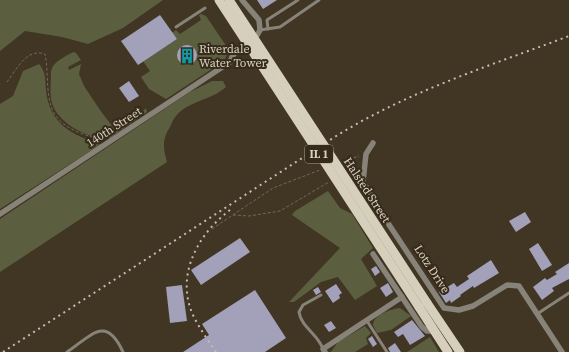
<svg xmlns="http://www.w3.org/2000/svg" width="569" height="352" font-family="'Source Serif 4',serif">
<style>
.green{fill:#5b5f40}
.building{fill:#a2a1b9}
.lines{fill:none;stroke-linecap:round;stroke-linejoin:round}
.path{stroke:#74695a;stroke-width:1;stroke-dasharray:3 2;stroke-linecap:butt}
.service{stroke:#878379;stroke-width:3}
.minor{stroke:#878379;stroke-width:5.5}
.primary{stroke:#d6cfbb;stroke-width:9}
.rail{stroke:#c5bdb2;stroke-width:2;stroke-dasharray:2 4;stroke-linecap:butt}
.primary-bridge{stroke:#d6cfbb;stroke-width:9}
.labels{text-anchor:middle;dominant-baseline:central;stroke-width:4;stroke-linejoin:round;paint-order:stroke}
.shield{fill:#362b19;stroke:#a9a094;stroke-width:1}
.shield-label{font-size:11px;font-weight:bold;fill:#dad2c8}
.poi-label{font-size:12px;fill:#dad2c8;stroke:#362b19;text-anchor:start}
.street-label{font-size:12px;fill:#dad2c8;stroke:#362b19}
</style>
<rect width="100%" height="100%" fill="#413523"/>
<g class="green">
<polygon points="0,0 163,0 123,28 88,44 62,37 25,31 0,51"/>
<polygon points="201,14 206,16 229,50 224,61 166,99 149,89 141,77 150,71 143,61 177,39 172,33 176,30 180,34 201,20 199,15"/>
<path d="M73,52L76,53L81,60L68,67L69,70L81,64L79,74L84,86L100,110L115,130L139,115L146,108L147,112L110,138C90,140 61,125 53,106C49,97 51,83 51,72C52,62 65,57 73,52Z"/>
<path d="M39,64C46,72 45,79 46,90C49,123 72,136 101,144L0,209V104L13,96L23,71Z"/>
<path d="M212,81H223L226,87C212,100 188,101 176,116C173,119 172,123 170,127C162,139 163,148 167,162L0,272V219L190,92Z"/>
<polygon points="328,191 340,208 352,214 373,248 361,259 377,286 355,300 338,277 321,282 294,302 289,302 340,248 292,215 295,211"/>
<path d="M400,308L411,316L391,330L377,333L373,325C373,315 391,309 400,308Z"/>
<polygon points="365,326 371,333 366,338 368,344 355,352 331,352 338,342"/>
<polygon points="430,337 439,352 407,352"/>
</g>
<g class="building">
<polygon points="257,0 277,0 263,9"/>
<polygon points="160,15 177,39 138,65 121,41"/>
<circle cx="187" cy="55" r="10"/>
<polygon points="129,81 139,96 129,102 119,88"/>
<polygon points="525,212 531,222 516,232 509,221"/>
<polygon points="240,238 250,252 201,285 191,270"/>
<polygon points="538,243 552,265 542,271 529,249"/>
<polygon points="491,260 499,273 474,288 473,286 460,295 461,296 451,303 450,300 446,303 439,292 454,283 457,287 469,279 467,276"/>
<polygon points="569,263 569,279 552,288 554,291 542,300 533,287 545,278 547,280 557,274 555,272"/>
<polygon points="376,266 380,272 375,276 371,269"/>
<polygon points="388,283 393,292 386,297 380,288"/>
<polygon points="336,284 342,293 339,295 340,298 333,303 325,291"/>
<polygon points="182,285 187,321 170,323 166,287"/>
<polygon points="318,287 321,292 316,295 313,290"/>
<polygon points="255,290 286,338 265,352 183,352 209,335 202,324"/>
<polygon points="412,320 425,336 410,345 403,334 398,337 394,332"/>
<polygon points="331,321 336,328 329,332 324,325"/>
<polygon points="372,336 377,344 373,347 368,339"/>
<polygon points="395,343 401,352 390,352 388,348"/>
</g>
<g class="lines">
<g class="path">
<path d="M7,82C17,69 26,48 45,54C49,72 45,97 54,113C63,129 86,136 102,139"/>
<polyline points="344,161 359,156"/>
<polyline points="350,173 359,169"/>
<polyline points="233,215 249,216 280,211 329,182"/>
<polyline points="212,229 273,188 320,170"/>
</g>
<g class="service">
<polyline points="176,27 205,8"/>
<polyline points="268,29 267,20 298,0"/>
<polyline points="260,30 280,27 319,0"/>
<path d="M321,295L303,305L299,312C301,327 318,334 323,349"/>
<polyline points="537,314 569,293"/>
<polyline points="367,321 387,352"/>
<path d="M67,352C92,335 106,315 123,352"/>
</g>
<g class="minor">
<polyline points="373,143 366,154 363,182 380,211 444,308 459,310 473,306 507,285 519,286 562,352"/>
<path d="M0,214L230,62C237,41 254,45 260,30L259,20L242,0"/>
<polyline points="373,254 422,327 427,331 435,331"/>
<polyline points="325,352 323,349 402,297"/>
</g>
<g class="primary">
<polyline points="427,303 460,352"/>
<polyline points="419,307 448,352"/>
</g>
<g class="rail">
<path d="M3,352L333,138C406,92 489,66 569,36"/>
<path d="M216,352C208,340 199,328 193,315C175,275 198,234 230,210"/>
</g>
<g class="primary-bridge">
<polyline points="219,0 419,307"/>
<polyline points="229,0 427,303"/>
</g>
</g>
<defs>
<g id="building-bare" transform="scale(1.2)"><path d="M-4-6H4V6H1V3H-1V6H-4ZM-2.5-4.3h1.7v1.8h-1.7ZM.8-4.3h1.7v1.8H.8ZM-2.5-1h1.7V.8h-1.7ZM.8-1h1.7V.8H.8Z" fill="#0f9aa8" stroke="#362b19" stroke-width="2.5" paint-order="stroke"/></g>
</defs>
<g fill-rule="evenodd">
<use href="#building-bare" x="187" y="56"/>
</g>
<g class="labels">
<rect class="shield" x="305" y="145" width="28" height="18" rx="3"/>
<g class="shield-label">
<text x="319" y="154">IL 1</text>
</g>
<g class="poi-label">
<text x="199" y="49">Riverdale<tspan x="199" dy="14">Water Tower</tspan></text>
</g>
<g class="street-label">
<text transform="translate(114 127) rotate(-33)">140th Street</text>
<text transform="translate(367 190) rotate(57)">Halsted Street</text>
<text transform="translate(432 269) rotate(57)">Lotz Drive</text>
</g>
</g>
</svg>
